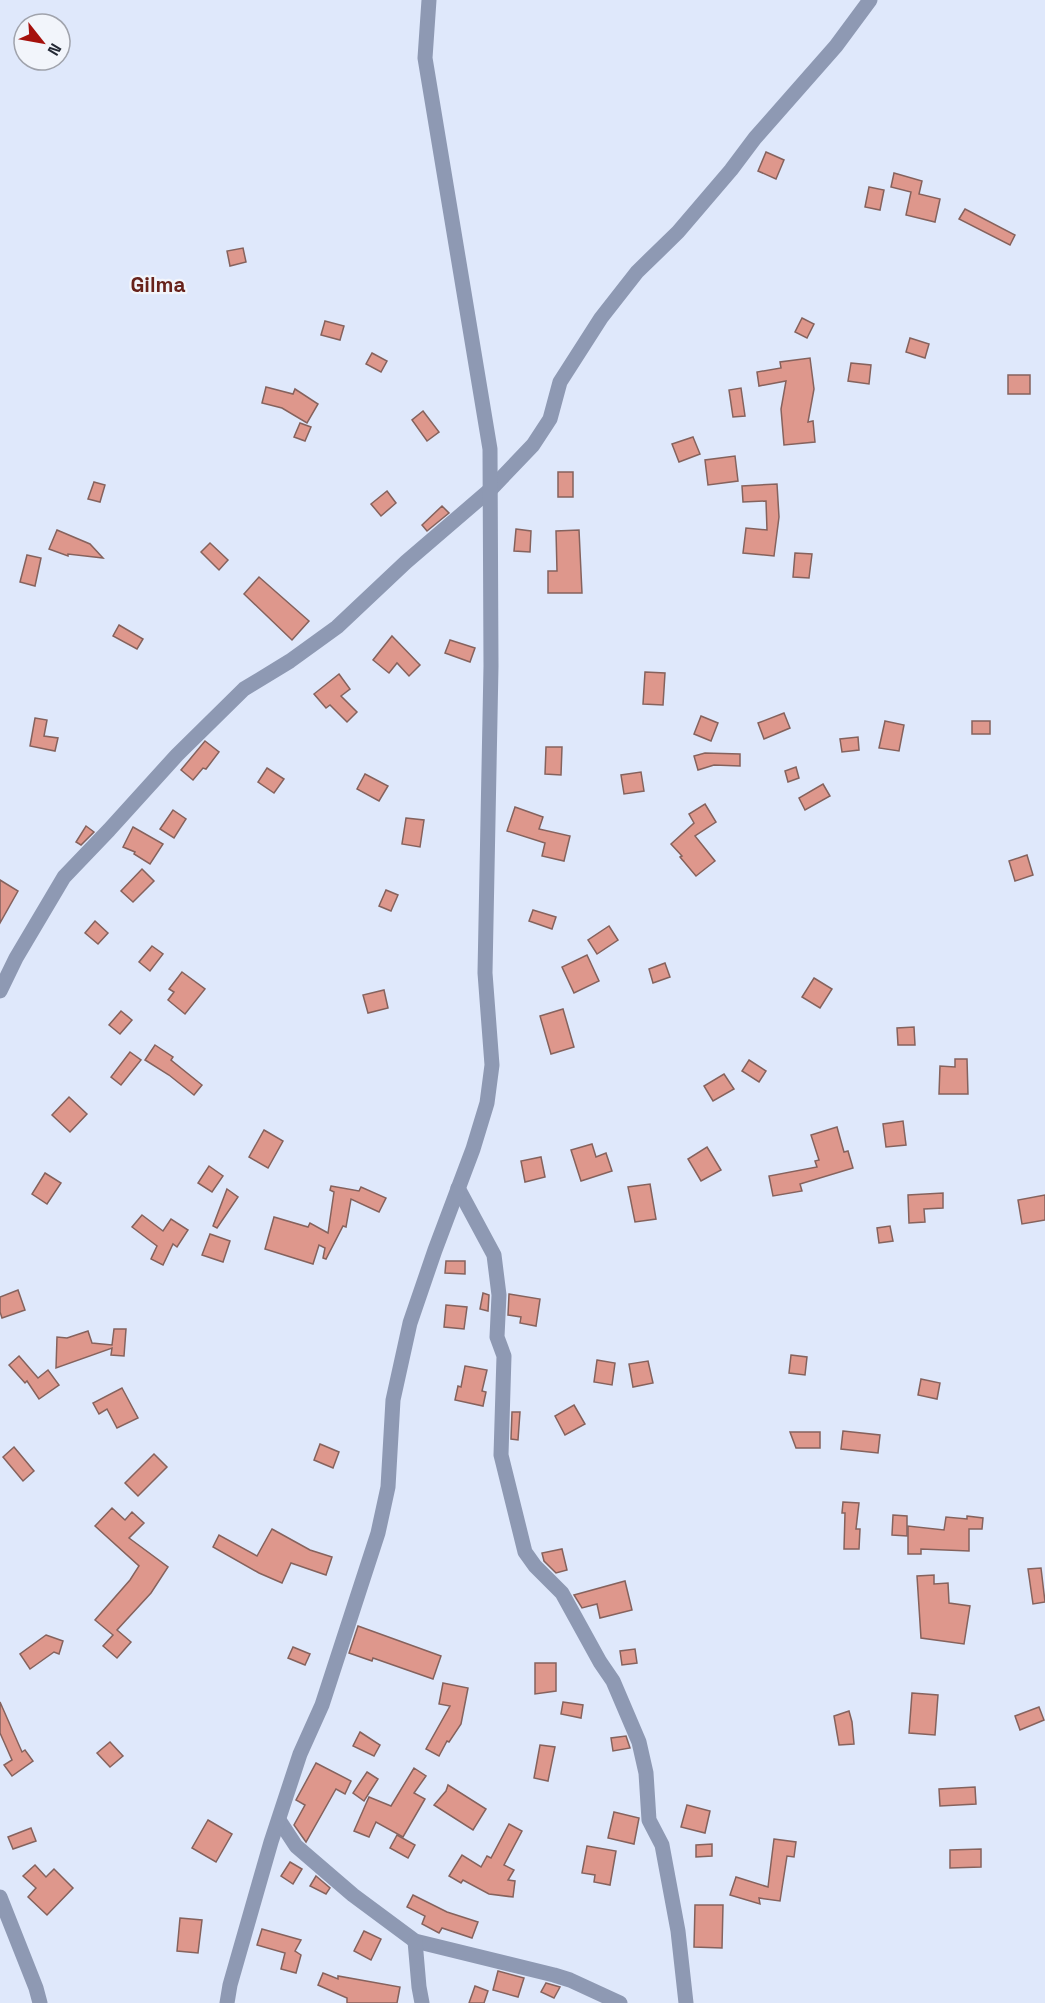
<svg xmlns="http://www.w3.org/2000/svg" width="1045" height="2003" font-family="'Space Grotesk',sans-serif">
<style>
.building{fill:#de978c;stroke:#85625d;stroke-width:1.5}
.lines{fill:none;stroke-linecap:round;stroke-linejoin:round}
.minor{stroke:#8e99b3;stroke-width:15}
.labels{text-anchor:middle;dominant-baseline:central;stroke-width:4.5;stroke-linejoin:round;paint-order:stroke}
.quarter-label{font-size:21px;font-weight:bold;fill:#67221b;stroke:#f2f5fb}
</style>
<rect width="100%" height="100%" fill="#dfe8fb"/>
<g class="building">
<polygon points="766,152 784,160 776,179 758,171"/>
<polygon points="894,173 922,181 919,194 940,199 935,222 906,215 911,192 891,187"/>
<polygon points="869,187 884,190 880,210 865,207"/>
<polygon points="965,209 1015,235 1010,245 959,219"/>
<polygon points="243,248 246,262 230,266 227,251"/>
<polygon points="802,318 814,324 807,338 795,332"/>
<polygon points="325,321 344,326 340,340 321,335"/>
<polygon points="910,338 929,344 925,358 906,352"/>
<polygon points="372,353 387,361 381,372 366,364"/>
<polygon points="810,358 814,389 808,422 813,421 815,442 784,445 781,409 786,381 759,386 757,372 781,368 780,362"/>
<polygon points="851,363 871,365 869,384 848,381"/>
<rect x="1008" y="375" width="22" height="19"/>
<polygon points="266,387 293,394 295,389 318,404 307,423 282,408 262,403"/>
<polygon points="741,388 745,416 733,417 729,390"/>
<polygon points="423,411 439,432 427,441 412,420"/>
<polygon points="300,423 311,427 305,441 294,437"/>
<polygon points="693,437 700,454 679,462 672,444"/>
<polygon points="735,456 738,481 708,485 705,460"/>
<rect x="558" y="472" width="15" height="25"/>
<polygon points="94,482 105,485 100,502 88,499"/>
<polygon points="777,484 779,517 774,556 743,553 746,528 767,530 766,501 743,502 742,486"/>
<polygon points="387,491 396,503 381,516 371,504"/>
<polygon points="442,506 449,513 427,531 422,525"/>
<polygon points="516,529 531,531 530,552 514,551"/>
<polygon points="57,530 90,544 103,558 68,554 68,556 49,549"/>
<polygon points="579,530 582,593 548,593 548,571 557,571 556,531"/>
<polygon points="210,543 228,560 219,570 201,552"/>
<polygon points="795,553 812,554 809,578 793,577"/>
<polygon points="27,555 41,558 35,586 20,582"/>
<polygon points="259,577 309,621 292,640 244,594"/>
<polygon points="119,625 143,639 137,649 113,636"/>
<polygon points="392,636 420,665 409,676 397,663 389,673 373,660"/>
<polygon points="450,640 475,648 470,662 445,653"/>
<polygon points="645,672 665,673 663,705 643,704"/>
<polygon points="339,674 350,689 341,696 357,712 347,722 330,705 326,708 314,694"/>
<polygon points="784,713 790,728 764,739 758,723"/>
<polygon points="701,716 718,723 711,741 694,734"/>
<polygon points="35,718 47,720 44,736 58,738 55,751 30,746"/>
<polygon points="885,721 904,725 899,751 879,748"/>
<rect x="972" y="721" width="18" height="13"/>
<polygon points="858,737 859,750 842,752 840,739"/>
<polygon points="205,741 219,752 206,769 203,768 193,780 181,770"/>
<polygon points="546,747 562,747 561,775 545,774"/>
<polygon points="705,753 740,754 740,766 714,765 698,770 694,756"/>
<polygon points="796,767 799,778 788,782 785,771"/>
<polygon points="267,768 284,779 274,793 258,782"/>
<polygon points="641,772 644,791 624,794 621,775"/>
<polygon points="365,774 388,786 379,801 357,789"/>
<polygon points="823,784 830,796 805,810 799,798"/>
<polygon points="705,804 716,822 695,836 715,861 696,876 680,857 682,856 671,844 694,823 689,814"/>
<polygon points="515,807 543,817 539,829 570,836 564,861 542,856 545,843 507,831"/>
<polygon points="173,810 186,819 174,838 160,829"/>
<polygon points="406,818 424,820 420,847 402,844"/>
<polygon points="86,826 94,832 81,845 76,842"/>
<polygon points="133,827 163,844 150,864 134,854 135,852 123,847"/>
<polygon points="1027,855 1033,875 1015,881 1009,861"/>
<polygon points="142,869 154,881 133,902 121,891"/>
<polygon points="0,880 18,891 0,923"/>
<polygon points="386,890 398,895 391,911 379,906"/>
<polygon points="533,910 556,917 552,929 529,921"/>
<polygon points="95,921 108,933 98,944 85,933"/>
<polygon points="609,926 618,940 597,954 588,940"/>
<polygon points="152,946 163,954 150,971 139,962"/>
<polygon points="587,955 599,981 574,993 562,967"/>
<polygon points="665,963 670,977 653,983 649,969"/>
<polygon points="182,972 205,989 185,1014 168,1000 174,992 169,989"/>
<polygon points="814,978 832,989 820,1008 802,997"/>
<polygon points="384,990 388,1008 368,1013 363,995"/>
<polygon points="563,1009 574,1047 551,1054 540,1016"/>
<polygon points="121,1011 132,1020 120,1034 109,1025"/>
<polygon points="914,1027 915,1045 898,1045 897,1028"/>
<polygon points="155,1045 173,1057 171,1060 202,1085 194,1095 169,1075 145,1060"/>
<polygon points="130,1052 141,1060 121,1085 111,1077"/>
<polygon points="955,1059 967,1059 968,1094 939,1094 940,1066 955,1067"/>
<polygon points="749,1060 766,1071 759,1082 742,1071"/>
<polygon points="724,1074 734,1089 713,1101 704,1086"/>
<polygon points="69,1097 87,1114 70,1132 52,1115"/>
<polygon points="903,1121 906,1145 886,1147 883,1124"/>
<polygon points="837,1127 844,1152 848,1151 853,1168 800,1184 802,1191 773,1196 769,1176 817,1167 815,1161 819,1160 811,1135"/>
<polygon points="264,1130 283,1141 268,1168 249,1157"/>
<polygon points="592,1144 596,1157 606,1153 612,1171 581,1181 571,1150"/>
<polygon points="707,1147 721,1170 701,1181 688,1159"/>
<polygon points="541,1157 545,1177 525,1182 521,1161"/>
<polygon points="209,1166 223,1176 212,1192 198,1183"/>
<polygon points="45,1173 61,1183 47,1204 32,1194"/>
<polygon points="650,1184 656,1219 635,1222 628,1187"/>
<polygon points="331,1186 359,1191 361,1187 386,1198 379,1212 351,1199 346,1227 343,1226 326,1259 323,1258 325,1248 319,1245 313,1264 265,1249 274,1217 308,1227 310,1223 328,1233 334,1192 330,1190"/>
<polygon points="227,1189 238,1197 217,1228 213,1226"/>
<polygon points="943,1193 943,1208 924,1209 925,1222 909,1223 908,1195"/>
<polygon points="1045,1195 1045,1220 1022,1224 1018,1200"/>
<polygon points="142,1215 163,1231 171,1219 188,1230 177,1247 173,1244 163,1265 151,1259 157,1246 132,1227"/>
<polygon points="890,1226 893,1241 879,1243 877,1228"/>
<polygon points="210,1234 230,1241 223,1262 202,1255"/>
<polygon points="446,1261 465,1261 465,1274 445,1273"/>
<polygon points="18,1290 25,1310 2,1318 0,1312 0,1297"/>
<polygon points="483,1293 489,1295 488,1311 480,1309"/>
<polygon points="509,1294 540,1299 536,1326 520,1323 521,1317 508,1315"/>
<polygon points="446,1305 467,1307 464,1329 444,1327"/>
<polygon points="114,1329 126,1329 124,1356 111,1355 112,1348 56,1368 57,1337 67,1338 88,1331 92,1343 112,1345"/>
<polygon points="791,1355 807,1357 805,1375 789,1373"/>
<polygon points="19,1356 38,1378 48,1370 59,1385 39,1399 27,1381 25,1383 9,1365"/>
<polygon points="597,1360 615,1363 612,1385 594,1382"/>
<polygon points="648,1361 653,1383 633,1387 629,1364"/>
<polygon points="465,1366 487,1370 482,1391 486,1392 483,1406 455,1400 458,1386 461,1387"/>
<polygon points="921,1379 940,1383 937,1399 918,1395"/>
<polygon points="122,1388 138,1418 117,1428 107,1409 99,1414 93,1403"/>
<polygon points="574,1405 585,1424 565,1435 555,1416"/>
<polygon points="512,1412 520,1412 518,1440 511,1439"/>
<polygon points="843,1431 880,1435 878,1453 841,1449"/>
<polygon points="790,1432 820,1432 820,1448 796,1448"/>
<polygon points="320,1444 339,1452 333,1468 314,1460"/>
<polygon points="14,1447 34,1471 23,1481 3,1457"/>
<polygon points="154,1454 167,1467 138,1496 125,1483"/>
<polygon points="843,1502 859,1503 856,1529 860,1529 859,1549 844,1549 845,1513 842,1513"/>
<polygon points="112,1508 125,1520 132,1512 144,1523 129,1538 168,1567 151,1593 117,1630 131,1642 117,1658 103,1646 113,1635 95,1620 130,1580 139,1566 95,1526"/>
<polygon points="893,1515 907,1516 907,1536 892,1535"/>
<polygon points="967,1516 983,1518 982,1529 969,1529 969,1551 921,1549 921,1554 908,1554 908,1526 944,1530 946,1517 967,1519"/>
<polygon points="272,1529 310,1550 332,1557 326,1575 291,1563 282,1583 259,1573 213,1547 219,1535 257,1556"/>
<polygon points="562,1549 567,1570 556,1573 544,1561 542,1553"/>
<polygon points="1041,1568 1045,1602 1033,1604 1028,1569"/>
<polygon points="934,1575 934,1584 948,1583 949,1603 970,1606 964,1644 921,1638 917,1576"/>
<polygon points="625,1581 632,1610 600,1618 597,1604 582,1608 574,1595"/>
<polygon points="358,1626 441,1656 433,1679 373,1658 372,1661 349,1653"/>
<polygon points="46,1635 63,1641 59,1654 54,1652 30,1669 20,1654"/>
<polygon points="293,1647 310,1654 305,1665 288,1658"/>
<polygon points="635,1649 637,1663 622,1665 620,1651"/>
<polygon points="535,1663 556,1663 556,1691 535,1694"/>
<polygon points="443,1683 468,1688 461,1724 449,1742 447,1741 439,1756 426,1749 450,1706 439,1704"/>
<polygon points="912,1693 938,1695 935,1735 909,1733"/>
<polygon points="0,1702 22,1752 25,1750 33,1761 12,1776 4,1765 12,1760 0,1733"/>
<polygon points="563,1702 583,1705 581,1718 561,1714"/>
<polygon points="1039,1707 1044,1720 1020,1730 1015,1716"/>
<polygon points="849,1711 852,1722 854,1744 839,1745 834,1716"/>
<polygon points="360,1732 380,1745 374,1756 353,1746"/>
<polygon points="626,1736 630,1748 613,1751 611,1738"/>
<polygon points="110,1742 123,1756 110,1767 97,1753"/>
<polygon points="540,1745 555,1747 548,1781 534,1778"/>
<polygon points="316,1763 351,1781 345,1794 336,1789 306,1842 294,1825 305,1805 296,1800"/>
<polygon points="414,1768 426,1776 414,1793 425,1799 403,1837 376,1822 369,1837 354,1831 369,1797 391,1806"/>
<polygon points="367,1772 378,1779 364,1801 353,1793"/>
<polygon points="448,1785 486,1809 473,1830 434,1805 446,1791"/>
<polygon points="975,1787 976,1804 940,1806 939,1789"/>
<polygon points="687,1805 710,1811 705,1833 681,1827"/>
<polygon points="614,1812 639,1818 634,1844 608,1838"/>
<polygon points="208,1820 232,1834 216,1862 192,1848"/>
<polygon points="509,1824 522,1831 504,1865 514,1870 508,1880 515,1881 513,1897 489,1894 463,1880 461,1883 449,1876 462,1855 481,1867 487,1856 491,1858"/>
<polygon points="31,1828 36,1841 13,1849 8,1837"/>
<polygon points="397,1835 415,1845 408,1858 390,1848"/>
<polygon points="774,1839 796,1842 794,1857 787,1856 780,1901 759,1898 760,1904 730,1895 736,1877 768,1887"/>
<polygon points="712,1844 712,1856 696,1857 696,1845"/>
<polygon points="587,1846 616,1851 610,1885 594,1882 595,1875 582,1873"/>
<polygon points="981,1849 981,1867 950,1868 950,1850"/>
<polygon points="290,1862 302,1869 293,1884 281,1876"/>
<polygon points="35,1865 46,1877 54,1869 73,1888 47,1915 28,1897 36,1888 23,1876"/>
<polygon points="316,1876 330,1888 326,1894 310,1886"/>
<polygon points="413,1895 447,1912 478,1922 472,1938 442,1928 439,1933 422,1924 425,1916 407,1907"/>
<polygon points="695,1905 723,1905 722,1948 694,1947"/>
<polygon points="180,1918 202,1920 198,1953 177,1951"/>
<polygon points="262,1929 301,1940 295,1951 301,1955 296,1973 281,1969 285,1953 257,1945"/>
<polygon points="364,1931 381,1939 371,1960 354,1951"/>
<polygon points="498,1971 524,1978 518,1997 493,1990"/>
<polygon points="323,1973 338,1979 338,1976 400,1987 397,2003 347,2003 347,1998 318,1985"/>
<polygon points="546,1983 560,1987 554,1998 541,1992"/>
<polygon points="475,1986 488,1991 484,2003 469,2003"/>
</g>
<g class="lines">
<g class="minor">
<polyline points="0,991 16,958 64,877 109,830 177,755 244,689 290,661 337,627 406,562 491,489 533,445 550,419 560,382 601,318 637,272 678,232 731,170 755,138 836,46 870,0"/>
<polyline points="458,1188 494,1255 499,1295 497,1337 504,1356 501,1455 525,1552 535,1566 562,1593 600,1662 613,1681 639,1742 646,1773 649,1820 662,1845 678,1931 686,2003"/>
<polyline points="279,1820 296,1846 353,1895 415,1941 554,1975 570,1980 620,2003"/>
<polyline points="0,1897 36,1988 40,2003"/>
<polyline points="415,1941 419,1987 422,2003"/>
<polyline points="227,2003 230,1985 271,1842 300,1754 322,1705 378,1533 388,1487 393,1400 410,1323 435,1250 473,1149 487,1103 492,1065 485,973 491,666 490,449 425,58 429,0"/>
</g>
</g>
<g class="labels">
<g class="quarter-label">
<text x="158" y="284">Gilma</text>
</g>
</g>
<g transform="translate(42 42) rotate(121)"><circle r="28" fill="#f2f5fb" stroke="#a0a3ac" stroke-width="1.5"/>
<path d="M0-4.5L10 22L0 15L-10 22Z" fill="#a5100c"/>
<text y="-9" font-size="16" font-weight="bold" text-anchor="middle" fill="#242935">N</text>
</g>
</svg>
